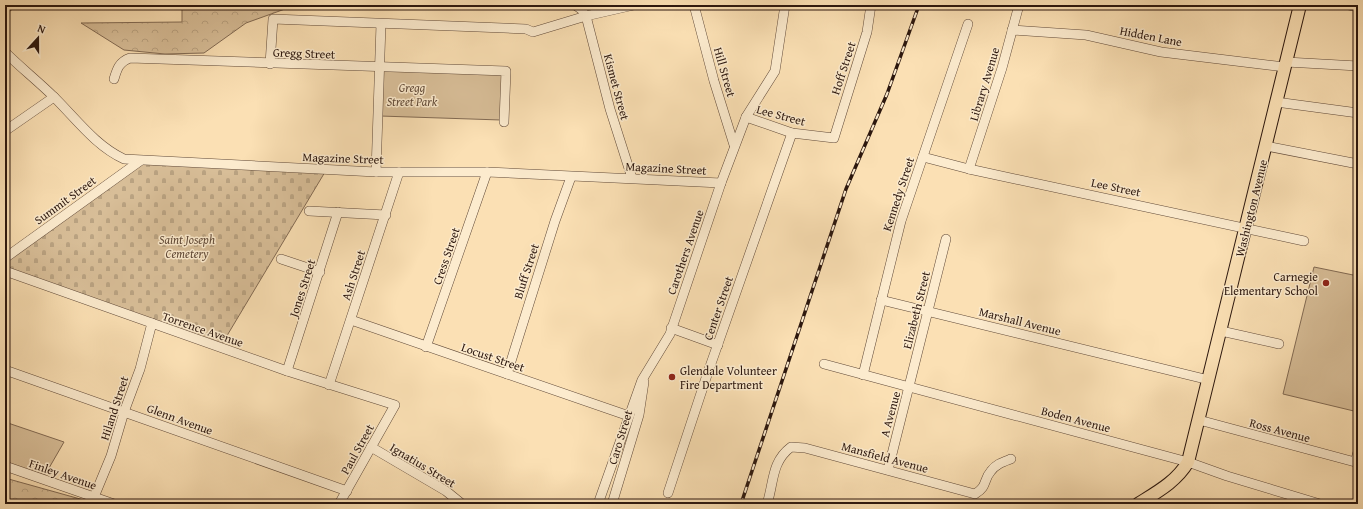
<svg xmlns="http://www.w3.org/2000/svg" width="1363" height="509" font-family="'Gentium Book Plus',serif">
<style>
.forest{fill:url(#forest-crowns);stroke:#826a53}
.cemetery{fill:url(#cemetery-stones);stroke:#826a53}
.park{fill:#d8be98;stroke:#826a53}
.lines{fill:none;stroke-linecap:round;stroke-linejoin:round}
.minor-casing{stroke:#604938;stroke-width:10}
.major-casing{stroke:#2c170e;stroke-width:14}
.minor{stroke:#fcebce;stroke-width:9}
.major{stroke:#fbe0b4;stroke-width:12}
.rail-casing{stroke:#2c170e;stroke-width:3.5}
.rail{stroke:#fcebce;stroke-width:2;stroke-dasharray:6;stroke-linecap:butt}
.poi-dot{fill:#8f2418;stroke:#fcebce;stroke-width:1.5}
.labels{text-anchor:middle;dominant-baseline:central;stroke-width:3;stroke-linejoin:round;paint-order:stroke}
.street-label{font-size:12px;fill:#2c170e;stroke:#fcebce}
.park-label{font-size:12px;font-style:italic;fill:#604937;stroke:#fcebce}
.poi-label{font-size:12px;fill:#2c170e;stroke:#fcebce;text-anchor:end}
</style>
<defs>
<pattern id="forest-crowns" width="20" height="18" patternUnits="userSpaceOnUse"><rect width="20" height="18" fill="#d8be98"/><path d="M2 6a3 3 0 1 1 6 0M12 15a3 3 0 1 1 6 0" fill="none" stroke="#baa382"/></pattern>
<pattern id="cemetery-stones" width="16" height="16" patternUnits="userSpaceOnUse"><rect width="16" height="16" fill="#d8be98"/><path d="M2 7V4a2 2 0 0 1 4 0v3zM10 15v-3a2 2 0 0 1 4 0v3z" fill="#baa382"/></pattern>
</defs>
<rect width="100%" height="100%" fill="#fbe0b4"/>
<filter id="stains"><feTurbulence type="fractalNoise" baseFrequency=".005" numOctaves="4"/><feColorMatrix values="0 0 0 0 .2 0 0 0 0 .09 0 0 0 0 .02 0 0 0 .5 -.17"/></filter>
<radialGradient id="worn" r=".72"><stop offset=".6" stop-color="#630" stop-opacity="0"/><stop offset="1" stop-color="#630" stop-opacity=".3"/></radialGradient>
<g class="forest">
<polygon points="182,5 305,5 285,9 246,23 204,53 165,54 124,50 81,23 182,22"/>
<polygon points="5,478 91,502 97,504 5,504"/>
</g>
<polygon class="cemetery" points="141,164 325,172 222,344 5,267 5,261"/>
<g class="park">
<polygon points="382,70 504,75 501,120 380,116"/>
<polygon points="1314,267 1358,276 1358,412 1283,394"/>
<polygon points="5,422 64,442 45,475 5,463"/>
</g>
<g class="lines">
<g class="minor-casing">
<g id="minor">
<polyline points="575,5 581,9 586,16 610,109 632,178"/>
<polyline points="694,5 714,81 734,145"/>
<polyline points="1349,5 1358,7"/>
<polyline points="5,9 10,5"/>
<polyline points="1012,30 1086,35 1161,52 1285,67"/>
<path d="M5,52C21,68 39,82 55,98C77,120 96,146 124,159L376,172H487L721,183"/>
<polyline points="1286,62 1358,66"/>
<polyline points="270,64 273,19 526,29 533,32 586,16 634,5"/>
<path d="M114,79C117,69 119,62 130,58L506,71L504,122"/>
<polyline points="1276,102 1358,113"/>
<polyline points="746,117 792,133 834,138 867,32 871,5"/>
<polyline points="5,131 54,97"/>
<polyline points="1266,146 1358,164"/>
<polyline points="923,157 969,169 1304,241"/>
<polyline points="969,169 1002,68 1019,5"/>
<polyline points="376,172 381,24"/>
<polyline points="309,211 386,215"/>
<polyline points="5,258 140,161"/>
<polyline points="281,259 320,272"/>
<polyline points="5,271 287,371 395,405 339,504"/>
<polyline points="881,300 1209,380"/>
<polyline points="351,320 629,416"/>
<polyline points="671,328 718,345"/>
<polyline points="1221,331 1279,344"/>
<polyline points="426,347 487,172"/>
<polyline points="824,364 1188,462 1227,476 1320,504"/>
<polyline points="5,370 347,491"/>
<polyline points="287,371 338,212"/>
<polyline points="507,374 555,221 571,177"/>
<polyline points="863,375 901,221 968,24"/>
<polyline points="329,385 399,172"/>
<polyline points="1199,420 1355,462 1358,452"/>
<polyline points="371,447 446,491 462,504"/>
<polyline points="5,466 114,504"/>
<polyline points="888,470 946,239"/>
<polyline points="668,493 707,375 792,133"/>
<polyline points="94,497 111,456 124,412 140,369 152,323"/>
<polyline points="598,504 642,380 670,334 721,183 746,117 775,71 785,5"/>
<polyline points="612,504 639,415 644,382"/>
<path d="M767,504C774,483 771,462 791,447L805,448L975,494C988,486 983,480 991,471C996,464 1003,462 1011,459"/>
</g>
</g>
<g class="major-casing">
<path id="major" d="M1138,504C1157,492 1176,482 1188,462L1300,5"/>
</g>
<use href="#minor" class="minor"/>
<use href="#major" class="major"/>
<g class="rail-casing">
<polyline id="rail" points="741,504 846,189 887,94 919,5"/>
</g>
<use href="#rail" class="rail"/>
</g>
<g class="poi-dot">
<circle cx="1326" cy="283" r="4"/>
<circle cx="672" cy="377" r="4"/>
</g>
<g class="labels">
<g class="street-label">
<text transform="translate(1151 36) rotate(11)">Hidden Lane</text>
<text transform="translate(304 53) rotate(2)">Gregg Street</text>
<text transform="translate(843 68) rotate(-72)">Hoff Street</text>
<text transform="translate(725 72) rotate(74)">Hill Street</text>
<text transform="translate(984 84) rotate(-73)">Library Avenue</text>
<text transform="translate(617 87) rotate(75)">Kismet Street</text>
<text transform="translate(781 115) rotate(15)">Lee Street</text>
<text transform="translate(343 158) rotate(2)">Magazine Street</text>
<text transform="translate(666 168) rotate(3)">Magazine Street</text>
<text transform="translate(1116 187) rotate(12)">Lee Street</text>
<text transform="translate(898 194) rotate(-72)">Kennedy Street</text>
<text transform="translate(65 200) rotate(-36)">Summit Street</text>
<text transform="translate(1251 208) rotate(-76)">Washington Avenue</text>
<text transform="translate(685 252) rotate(-71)">Carothers Avenue</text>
<text transform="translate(446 256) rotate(-71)">Cress Street</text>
<text transform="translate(526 271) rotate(-72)">Bluff Street</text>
<text transform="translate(353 275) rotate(-72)">Ash Street</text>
<text transform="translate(302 288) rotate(-72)">Jones Street</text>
<text transform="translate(718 308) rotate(-71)">Center Street</text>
<text transform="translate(916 310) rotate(-76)">Elizabeth Street</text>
<text transform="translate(1020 321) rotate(14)">Marshall Avenue</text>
<text transform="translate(203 329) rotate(19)">Torrence Avenue</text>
<text transform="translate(493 357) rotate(19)">Locust Street</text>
<text transform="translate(114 408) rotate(-72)">Hiland Street</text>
<text transform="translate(890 414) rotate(-75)">A Avenue</text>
<text transform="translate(180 419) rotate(20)">Glenn Avenue</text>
<text transform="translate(1076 419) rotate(15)">Boden Avenue</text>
<text transform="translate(1280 430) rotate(15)">Ross Avenue</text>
<text transform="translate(620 437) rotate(-73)">Caro Street</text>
<text transform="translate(357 449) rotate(-61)">Paul Street</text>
<text transform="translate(885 457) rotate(15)">Mansfield Avenue</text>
<text transform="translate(423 465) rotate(31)">Ignatius Street</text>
<text transform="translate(63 474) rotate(19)">Finley Avenue</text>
</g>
<g class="park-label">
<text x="412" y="87">Gregg<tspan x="412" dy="14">Street Park</tspan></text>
<text x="187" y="239">Saint Joseph<tspan x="187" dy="14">Cemetery</tspan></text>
</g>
<g class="poi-label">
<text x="1318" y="276">Carnegie<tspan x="1318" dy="14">Elementary School</tspan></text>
<text x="680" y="370" text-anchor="start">Glendale Volunteer<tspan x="680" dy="14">Fire Department</tspan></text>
</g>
</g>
<rect width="1363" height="509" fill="none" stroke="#fbe0b4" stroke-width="20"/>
<rect x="6" y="6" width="1351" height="497" fill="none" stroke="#2c170e" stroke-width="2"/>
<rect x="10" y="10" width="1343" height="489" fill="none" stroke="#2c170e"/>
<g transform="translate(38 38) rotate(21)" stroke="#fcebce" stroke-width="3" paint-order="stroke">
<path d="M0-3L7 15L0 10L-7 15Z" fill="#2c170e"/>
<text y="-6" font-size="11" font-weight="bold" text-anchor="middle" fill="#2c170e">N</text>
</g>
<rect width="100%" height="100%" filter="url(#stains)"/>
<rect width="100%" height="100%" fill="url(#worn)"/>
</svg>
